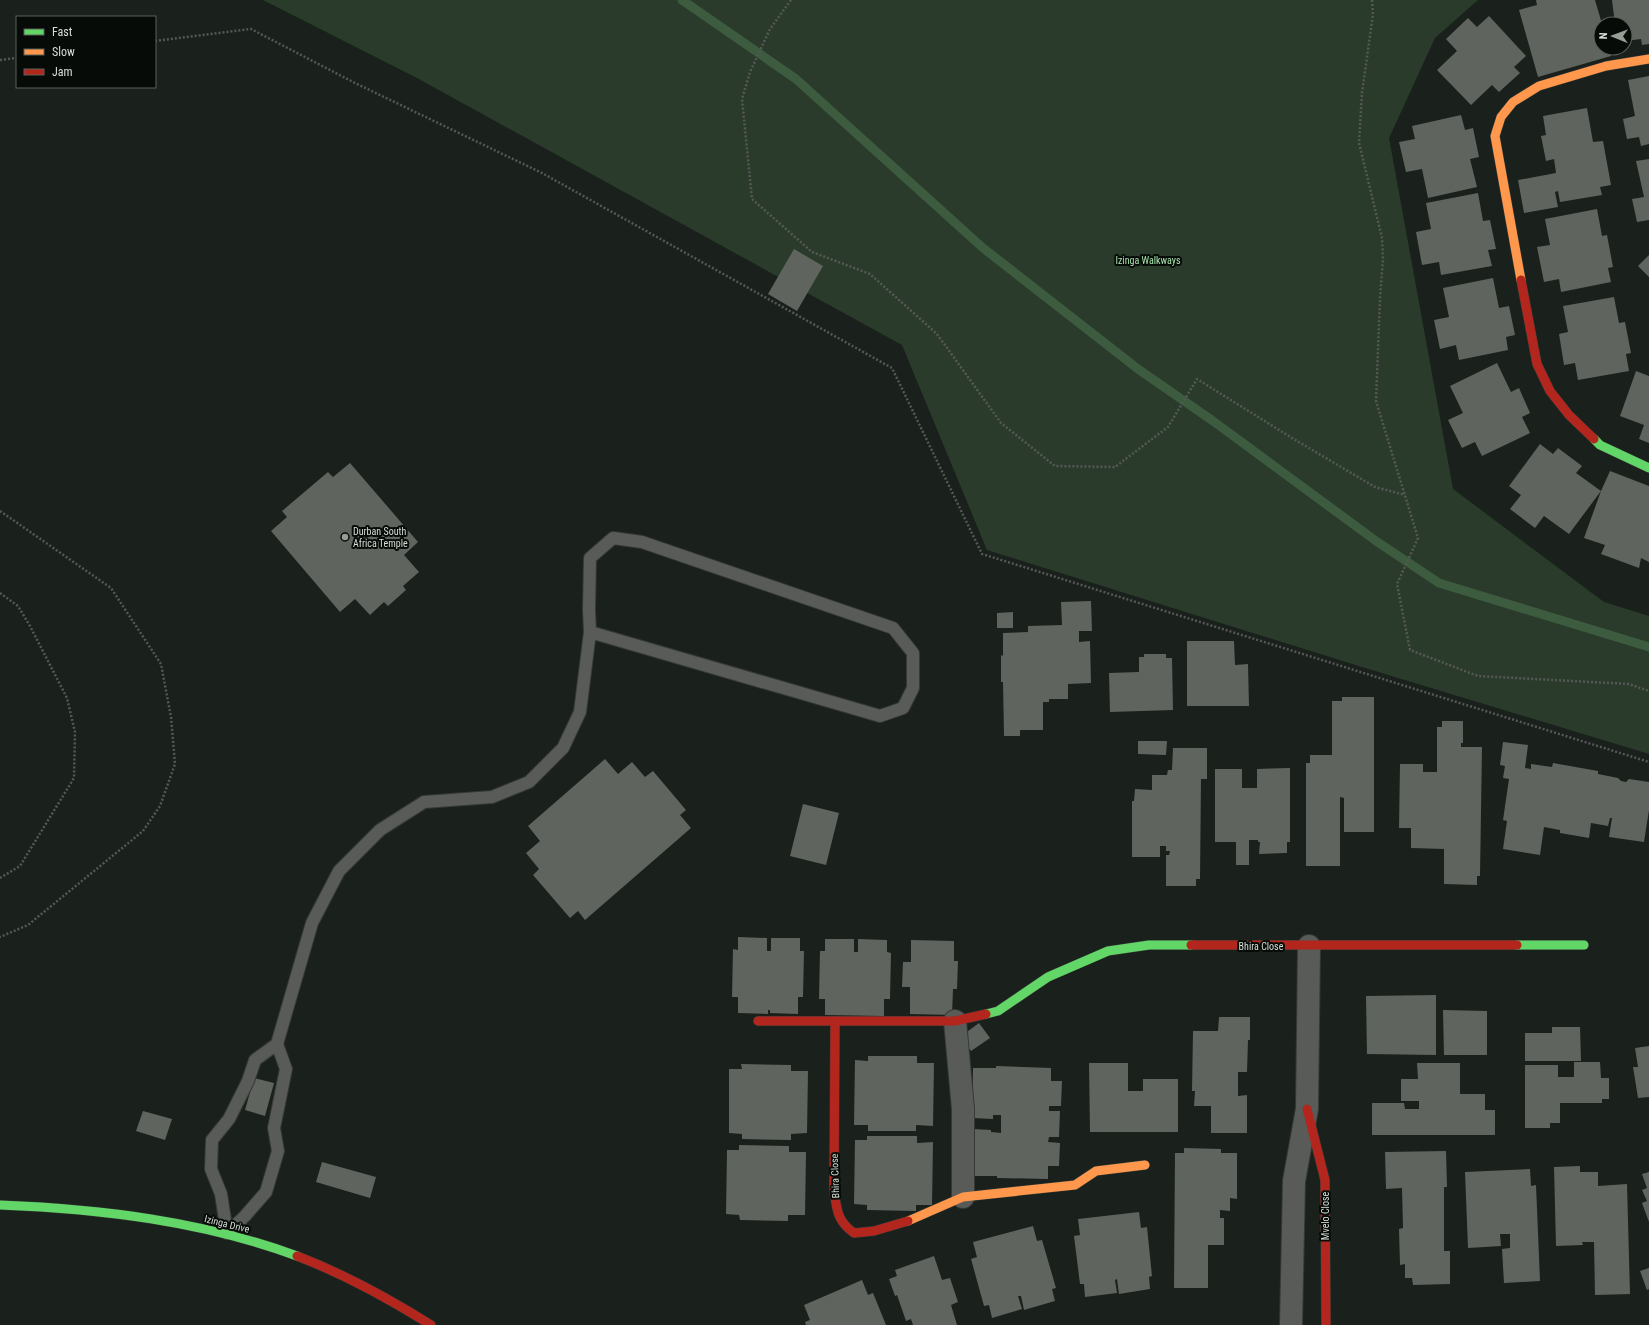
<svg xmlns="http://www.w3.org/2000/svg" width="1649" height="1325" font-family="'Roboto Condensed',sans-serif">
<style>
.green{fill:#2a3b2b}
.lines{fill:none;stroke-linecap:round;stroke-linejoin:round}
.stream{stroke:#3c5b3f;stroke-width:9}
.building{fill:#5f645f}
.lane-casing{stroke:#353a36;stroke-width:14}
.street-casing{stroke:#353a36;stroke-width:24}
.fast-casing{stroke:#353a36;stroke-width:10}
.slow-casing{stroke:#353a36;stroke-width:10}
.jam-casing{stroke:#353a36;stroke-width:10}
.path{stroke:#565856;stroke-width:2.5;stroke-dasharray:2 2;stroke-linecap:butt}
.lane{stroke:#585b58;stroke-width:12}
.street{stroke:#585b58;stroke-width:22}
.fast{stroke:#63d668;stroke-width:9}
.slow{stroke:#ff974d;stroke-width:9}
.jam{stroke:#b3261e;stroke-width:9}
.poi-dot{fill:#969c96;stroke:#060b07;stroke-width:1.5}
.labels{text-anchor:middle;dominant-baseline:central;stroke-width:4;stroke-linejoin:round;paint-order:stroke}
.park-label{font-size:10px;fill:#a9e3af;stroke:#060b07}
.poi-label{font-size:10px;fill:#d8dfd8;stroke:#060b07;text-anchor:start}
.street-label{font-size:10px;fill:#d8dfd8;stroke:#060b07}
</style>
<rect width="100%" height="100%" fill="#1a201b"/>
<polygon class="green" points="263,0 1478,0 1435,38 1389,138 1453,489 1604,602 1649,616 1649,754 1362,667 987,550 902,345 417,78"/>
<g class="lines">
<polyline class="stream" points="682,0 796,79 983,248 1138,369 1213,421 1376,541 1439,583 1649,647"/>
</g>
<g class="building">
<polygon points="1536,0 1595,0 1602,24 1601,48 1609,48 1611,56 1538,77 1519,10 1537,5"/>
<polygon points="1612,0 1649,0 1649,44 1642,45 1641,39 1625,41 1625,24 1615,24"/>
<polygon points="1489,16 1526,56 1514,67 1520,73 1499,92 1492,85 1471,105 1437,70 1457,51 1446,39 1468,18 1477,27"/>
<polygon points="1649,76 1649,144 1641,146 1639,137 1627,139 1623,119 1635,116 1628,80"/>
<polygon points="1587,108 1593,142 1603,141 1611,185 1600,187 1602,195 1560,202 1558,191 1555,192 1558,207 1524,213 1518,180 1556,173 1554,159 1546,161 1541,136 1546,135 1543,116"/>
<polygon points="1461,115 1465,130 1473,128 1479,157 1470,159 1477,187 1428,198 1422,169 1406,172 1399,142 1415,139 1412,126"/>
<polygon points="1649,159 1649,220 1637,222 1632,199 1644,197 1636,161"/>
<polygon points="1478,193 1483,221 1490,220 1496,249 1488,250 1492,266 1441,275 1439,262 1422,265 1416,232 1431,229 1426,203"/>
<polygon points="1597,209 1602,236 1607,235 1613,267 1608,268 1611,282 1561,292 1559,279 1544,282 1537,247 1550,245 1545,219"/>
<polygon points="794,249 823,266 797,311 768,294"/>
<polygon points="1649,255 1649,277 1638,266"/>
<polygon points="1493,278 1499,308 1509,306 1515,335 1506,337 1508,350 1459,360 1456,345 1440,349 1434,320 1449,317 1443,288"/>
<polygon points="1614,297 1619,323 1625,322 1631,353 1626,354 1629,371 1578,380 1575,363 1564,365 1559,334 1568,332 1563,306"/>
<polygon points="1497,363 1511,392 1519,388 1530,413 1522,417 1530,433 1482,456 1475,442 1462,448 1448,420 1463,413 1450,386"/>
<polygon points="1636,371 1649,376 1649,443 1639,439 1644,425 1620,416"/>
<polygon points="1540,444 1553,454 1558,448 1582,466 1576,473 1601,491 1610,471 1649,486 1649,562 1641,558 1639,568 1601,554 1605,545 1584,538 1601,491 1569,534 1544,516 1535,528 1510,509 1521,495 1509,486"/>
<polygon points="350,463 418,542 404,555 419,572 403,586 406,590 388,606 384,602 370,615 355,599 340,612 271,531 287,517 282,511 328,472 333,477"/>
<polygon points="1091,601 1092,631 1079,631 1079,642 1090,641 1091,683 1068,684 1068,699 1049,699 1049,702 1043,702 1043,730 1020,730 1020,736 1004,736 1003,682 1001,682 1001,655 1003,656 1003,633 1028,632 1028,626 1062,625 1061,602"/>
<polygon points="1013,612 1013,628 997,628 997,613"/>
<polygon points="1187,641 1234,641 1235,665 1248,664 1249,706 1187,706"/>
<polygon points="1144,654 1166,654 1166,658 1172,658 1173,710 1110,712 1109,673 1139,672 1139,657 1144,657"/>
<polygon points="1342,697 1374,697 1374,832 1344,832 1344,798 1340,797 1340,866 1306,866 1306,763 1310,763 1310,755 1332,755 1332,701 1342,701"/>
<polygon points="1442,721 1463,721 1463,743 1461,743 1461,747 1482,747 1480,876 1477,876 1477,885 1444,884 1444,849 1411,848 1411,828 1399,828 1400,764 1423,764 1423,772 1437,772 1437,727 1442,727"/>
<polygon points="1138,741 1167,741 1166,755 1138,754"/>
<polygon points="1503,742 1528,745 1525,768 1531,769 1531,764 1552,767 1553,763 1598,771 1598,774 1618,778 1621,781 1626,782 1629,779 1649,782 1649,810 1644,842 1609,837 1612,818 1610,818 1608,826 1591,823 1589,838 1560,833 1560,830 1544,827 1540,855 1503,849 1507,821 1503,820 1509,779 1503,778 1505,766 1500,765"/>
<polygon points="1173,748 1207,748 1207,779 1201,779 1200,879 1196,879 1196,886 1166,886 1166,855 1169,855 1170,851 1166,851 1166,846 1160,846 1160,857 1132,857 1132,801 1134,801 1135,789 1152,790 1152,775 1167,775 1168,770 1172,770"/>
<polygon points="605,759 618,774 632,762 645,777 653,771 686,810 680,815 691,828 585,920 578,911 570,918 533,875 539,869 526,853 540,841 528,826"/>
<polygon points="1290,768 1290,842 1287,842 1287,853 1259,854 1260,842 1258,842 1258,840 1249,840 1249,865 1236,865 1236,842 1215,842 1215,769 1242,769 1242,788 1257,788 1257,769"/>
<polygon points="803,804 839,813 826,865 790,856"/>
<polygon points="738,937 767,938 767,951 771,951 771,938 800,938 800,951 804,951 803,997 798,997 798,1014 770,1013 770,1010 768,1010 768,1014 738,1013 738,997 732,997 733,949 738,950"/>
<polygon points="825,939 854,939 854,952 858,952 858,939 887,940 887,952 891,953 890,999 884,999 884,1016 825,1015 825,999 819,999 820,951 825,951"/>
<polygon points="911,940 954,941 954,961 958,961 957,989 953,989 952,1015 910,1014 910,987 902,987 903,962 911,962"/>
<polygon points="1436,995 1436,1055 1367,1054 1366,996"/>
<polygon points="1443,1010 1487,1011 1487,1055 1444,1055"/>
<polygon points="1219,1017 1250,1017 1250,1040 1248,1040 1247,1072 1238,1072 1238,1096 1247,1095 1247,1133 1211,1133 1211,1106 1194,1106 1195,1091 1192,1091 1193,1031 1218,1031"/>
<polygon points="979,1023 990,1038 971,1051 960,1037"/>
<polygon points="1552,1027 1580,1027 1581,1061 1525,1061 1525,1033 1552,1033"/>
<polygon points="1649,1046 1649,1097 1638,1098 1633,1067 1638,1067 1635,1048"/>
<polygon points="868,1056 917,1056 917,1063 934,1063 933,1126 916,1125 916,1131 868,1131 868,1125 854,1125 855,1060 868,1061"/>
<polygon points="1574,1062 1600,1062 1601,1078 1609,1078 1609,1099 1602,1099 1602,1103 1560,1103 1560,1123 1550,1123 1550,1128 1525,1128 1525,1065 1558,1065 1558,1077 1574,1077"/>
<polygon points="1089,1063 1128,1063 1128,1091 1143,1091 1143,1079 1178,1079 1178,1132 1090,1132"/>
<polygon points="1417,1063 1460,1063 1460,1094 1485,1094 1485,1110 1495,1110 1495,1135 1372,1135 1372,1103 1404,1103 1405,1109 1419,1109 1419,1101 1401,1101 1401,1079 1418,1079"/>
<polygon points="741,1064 791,1065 791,1071 808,1071 807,1133 791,1134 791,1140 742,1139 742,1134 729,1133 729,1069 742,1069"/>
<polygon points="996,1066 1051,1068 1051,1081 1062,1081 1061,1106 1049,1106 1049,1111 1060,1111 1059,1137 1049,1137 1048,1142 1060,1143 1059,1166 1048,1166 1048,1179 997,1178 997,1176 972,1176 973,1129 991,1130 991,1132 1001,1133 1001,1115 993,1115 993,1119 972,1118 973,1068 996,1068"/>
<polygon points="254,1078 274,1083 265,1116 245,1110"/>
<polygon points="143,1111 172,1119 165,1140 136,1131"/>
<polygon points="867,1136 917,1136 917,1143 933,1142 932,1205 916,1205 916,1211 867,1210 867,1205 854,1204 855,1140 867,1140"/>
<polygon points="739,1145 789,1146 789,1152 806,1152 805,1215 788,1215 788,1221 740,1220 739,1215 726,1214 727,1150 739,1150"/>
<polygon points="1184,1148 1221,1149 1221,1153 1237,1153 1237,1199 1230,1198 1230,1211 1220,1210 1220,1218 1224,1218 1224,1245 1208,1245 1208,1288 1174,1288 1175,1153 1184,1153"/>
<polygon points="1446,1151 1447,1187 1444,1187 1444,1251 1450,1251 1450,1284 1413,1285 1412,1278 1405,1278 1405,1264 1400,1265 1399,1229 1403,1228 1402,1188 1386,1189 1385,1152"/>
<polygon points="322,1162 376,1177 370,1198 316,1182"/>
<polygon points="1580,1166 1580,1172 1598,1172 1598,1186 1627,1184 1630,1294 1595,1295 1594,1242 1582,1242 1583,1245 1556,1246 1554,1167"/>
<polygon points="1530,1169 1531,1186 1536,1185 1540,1281 1504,1283 1502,1249 1510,1248 1510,1234 1500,1234 1501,1246 1468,1248 1465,1172"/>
<polygon points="1649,1172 1649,1222 1642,1203 1647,1201 1642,1190 1647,1188 1642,1174"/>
<polygon points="1139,1212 1141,1228 1147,1227 1152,1276 1149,1277 1150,1289 1119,1294 1117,1279 1115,1280 1117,1293 1085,1297 1084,1284 1080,1284 1074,1236 1080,1235 1078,1219"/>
<polygon points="1033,1226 1037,1241 1042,1240 1056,1288 1052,1289 1055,1301 1024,1310 1021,1296 1018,1296 1022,1309 992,1318 989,1305 984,1306 971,1259 977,1257 973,1242"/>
<polygon points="934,1256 942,1280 950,1278 958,1302 951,1305 957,1325 913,1325 911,1319 906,1321 897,1295 895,1296 889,1279 897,1276 895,1270"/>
<polygon points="1649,1268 1649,1289 1647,1290 1640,1271"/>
<polygon points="862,1280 868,1295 873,1293 886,1325 806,1325 805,1322 810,1320 804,1305"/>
</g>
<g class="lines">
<g class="lane-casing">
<g id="lane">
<polyline points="227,1233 221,1194 211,1169 212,1140 229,1119 248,1081 255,1060 277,1044 312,923 339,871 380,830 424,802 492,797 529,782 563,748 580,712 590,632 589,610 590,558 613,538 642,542 893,628 913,653 913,688 903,708 880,716 590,632"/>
<polyline points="227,1233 245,1216 266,1192 278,1151 274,1128 286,1069 277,1044"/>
</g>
</g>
<g class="street-casing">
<g id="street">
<polyline points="955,1021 963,1109 963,1197"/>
<polyline points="1291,1325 1294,1181 1307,1109 1309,946"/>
</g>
</g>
<g class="fast-casing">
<g id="fast">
<polyline points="1594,439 1600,445 1649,468"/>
<polyline points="1517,945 1584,945"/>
<polyline points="986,1014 998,1011 1048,977 1108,951 1149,945 1191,945"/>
<path d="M0,1205C101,1209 202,1221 297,1256"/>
</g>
</g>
<g class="slow-casing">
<g id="slow">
<polyline points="1521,280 1495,136 1501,117 1513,102 1539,86 1606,66 1649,59"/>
<polyline points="908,1221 963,1197 1075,1185 1096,1171 1145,1165"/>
</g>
</g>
<g class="jam-casing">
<g id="jam">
<polyline points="1521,280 1537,364 1550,391 1569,415 1594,439"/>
<polyline points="1191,945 1517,945"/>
<polyline points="758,1021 955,1021 986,1014"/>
<path d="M835,1021L834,1191C837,1210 837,1221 854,1233L874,1231L908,1221"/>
<polyline points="1307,1109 1325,1180 1326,1325"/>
<path d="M297,1256C344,1274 388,1298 431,1325"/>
</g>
</g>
<g class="path">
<polyline points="791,0 770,29 750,72 742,99 752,199 812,252 870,274 937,334 1001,423 1055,466 1115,467 1168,427 1197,379 1292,438 1375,487 1405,495"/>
<polyline points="1372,0 1373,14 1362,93 1359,143 1382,238 1383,259 1380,298 1376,401 1418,538 1397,584 1410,650 1478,676 1629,684 1649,691"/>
<polyline points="155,41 251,29 355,83 542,173 892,368 982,554 1649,762"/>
<polyline points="0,60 17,58"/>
<polyline points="0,511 111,588 161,664 171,717 175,764 160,806 143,831 28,925 0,937"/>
<polyline points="0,593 18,606 30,626 67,698 75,732 74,778 20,866 0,878"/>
</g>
<use href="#lane" class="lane"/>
<use href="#street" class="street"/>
<use href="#fast" class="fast"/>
<use href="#slow" class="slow"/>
<use href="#jam" class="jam"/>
</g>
<circle class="poi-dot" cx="345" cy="537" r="4"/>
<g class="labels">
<g class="park-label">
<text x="1148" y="260">Izinga Walkways</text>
</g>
<g class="poi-label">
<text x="353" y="531">Durban South<tspan x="353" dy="12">Africa Temple</tspan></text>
</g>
<g class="street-label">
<text x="1261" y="946">Bhira Close</text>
<text transform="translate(835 1176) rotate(-92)">Bhira Close</text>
<text transform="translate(1325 1216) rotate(-90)">Mvelo Close</text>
<text transform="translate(227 1224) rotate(14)">Izinga Drive</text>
</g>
</g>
<rect x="16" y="16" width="140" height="72" fill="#060b07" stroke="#5a605b"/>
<rect x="24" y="29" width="20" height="6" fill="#63d668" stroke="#5a605b"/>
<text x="52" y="36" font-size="12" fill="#d8dfd8">Fast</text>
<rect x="24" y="49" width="20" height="6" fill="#ff974d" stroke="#5a605b"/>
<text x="52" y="56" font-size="12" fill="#d8dfd8">Slow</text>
<rect x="24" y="69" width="20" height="6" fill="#b3261e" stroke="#5a605b"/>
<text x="52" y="76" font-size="12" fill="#d8dfd8">Jam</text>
<g transform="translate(1613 36) rotate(271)"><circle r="19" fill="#060b07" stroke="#5a605b"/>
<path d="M0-3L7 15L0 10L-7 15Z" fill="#969c96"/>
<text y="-6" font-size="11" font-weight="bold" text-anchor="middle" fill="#d8dfd8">N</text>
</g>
</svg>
